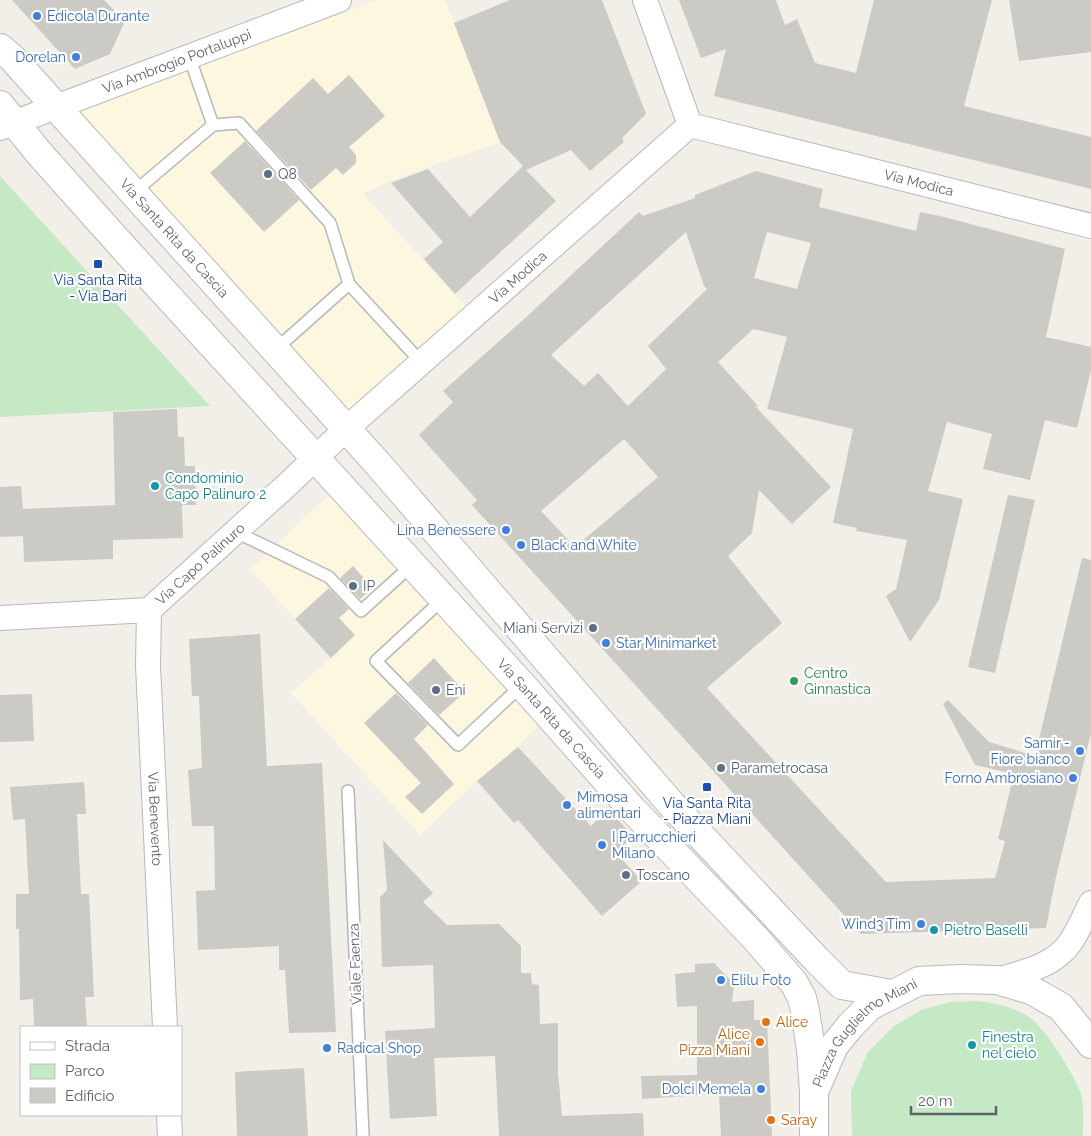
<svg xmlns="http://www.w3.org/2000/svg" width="1091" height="1136" font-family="Raleway,sans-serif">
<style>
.commercial{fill:#fef7e0}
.green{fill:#c5e8c5}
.building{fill:#cccac5;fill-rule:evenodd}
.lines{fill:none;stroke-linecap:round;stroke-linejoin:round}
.lane-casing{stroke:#b5b8bc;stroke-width:14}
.street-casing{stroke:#b5b8bc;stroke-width:26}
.secondary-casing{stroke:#b6babf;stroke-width:30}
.lane{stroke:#fff;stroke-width:11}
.street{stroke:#fff;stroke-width:24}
.secondary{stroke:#fff;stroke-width:28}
.shop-dot{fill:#3f7fe0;stroke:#fff;stroke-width:2}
.service-dot{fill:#5c6f8a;stroke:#fff;stroke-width:2}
.transit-dot{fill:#1a4fb4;stroke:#fff;stroke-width:2}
.culture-dot{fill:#0f9aa8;stroke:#fff;stroke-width:2}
.leisure-dot{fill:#2e9e5b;stroke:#fff;stroke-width:2}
.food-dot{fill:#e8710a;stroke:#fff;stroke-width:2}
.labels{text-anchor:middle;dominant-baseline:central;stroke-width:4.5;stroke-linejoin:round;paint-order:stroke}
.shop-label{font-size:14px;fill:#366cbe;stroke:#fff;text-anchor:start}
.street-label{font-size:14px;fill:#5f6368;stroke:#fff}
.service-label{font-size:14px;fill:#4e5e75;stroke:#fff;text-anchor:start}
.transit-label{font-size:14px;fill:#164399;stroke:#fff}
.culture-label{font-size:14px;fill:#0d838f;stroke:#fff;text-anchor:start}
.leisure-label{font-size:14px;fill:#27864d;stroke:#fff;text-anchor:start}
.food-label{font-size:14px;fill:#c56008;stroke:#fff;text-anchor:start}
</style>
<rect width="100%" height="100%" fill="#f1efe8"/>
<g class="commercial">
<polygon points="378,0 445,0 500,142 390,181 363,194 468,309 348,412 72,113 193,67"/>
<polygon points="336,488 540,723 518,747 477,781 420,835 291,693 331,658 250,569"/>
</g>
<g class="green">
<polygon points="0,176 210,406 0,417"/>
<path d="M978,1001C996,1003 1013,1007 1029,1017C1045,1027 1077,1079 1082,1097C1084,1109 1083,1124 1083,1136H852L851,1091L868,1052L894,1026L921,1010L950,1002Z"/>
</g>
<g class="building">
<polygon points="12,0 104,0 125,21 110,54 75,69"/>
<polygon points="510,0 602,0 646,114 622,138 624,142 590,171 571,150 526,170 556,201 455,294 424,259 443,242 391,183 428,169 470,217 523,166 500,142 454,23"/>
<polygon points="679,0 776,0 785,25 797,19 815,63 856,73 874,0 992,0 964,106 1091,137 1091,189 714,96 726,49 701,58"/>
<polygon points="1009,0 1091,0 1091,52 1019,61"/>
<polygon points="349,75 385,116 349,147 356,155 356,163 343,175 336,168 311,190 256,131 313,78 328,94"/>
<polygon points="245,141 299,200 264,232 210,173"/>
<path d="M756,171L823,189L819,207L916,231L920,212L944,217L1065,249L1046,337L1091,347V370L1077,428L1045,420L1030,480L983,469L992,434L947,422L928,491L963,499L939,600L910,642L886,596L896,589L907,540L856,531L857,528L833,523L853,429L767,409L787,337L753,329L718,362L759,407L755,406L831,487L792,524L759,490L752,533L728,556L782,623L707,688L886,882L995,878L1005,841L998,839L1014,774L975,765L943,704L948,700L989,742L1035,756L1082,558L1091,560V733L1055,881L1046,928L861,934L472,505L477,500L419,435L453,402L443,391L523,320L639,212L643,216L695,198V195ZM686,232L704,286L707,289L648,346L666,369L628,406L598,373L584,386L551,355ZM767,232L811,243L797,289L754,278ZM624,439L658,477L575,547L541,511Z"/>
<polygon points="177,409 178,437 184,437 185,466 195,466 196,505 182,505 183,538 113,540 113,559 24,562 23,536 0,537 0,487 21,486 23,509 115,505 113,412"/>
<polygon points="1008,495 1035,500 995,673 968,667"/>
<polygon points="353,566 373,588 360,599 340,578"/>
<polygon points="329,588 349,609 339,618 355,635 331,658 295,619"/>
<polygon points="260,634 267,766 322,763 336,1032 289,1033 285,970 279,970 279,946 198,950 196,891 215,890 214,826 192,826 188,770 202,768 199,696 192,696 189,639"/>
<polygon points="434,658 465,692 439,715 408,683"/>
<polygon points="396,693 428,725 414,739 454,784 422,814 405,797 421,783 364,723"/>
<polygon points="32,694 34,741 0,742 0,695"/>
<polygon points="518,747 591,826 608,809 633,836 616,853 642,881 602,916 518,820 514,823 477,781"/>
<polygon points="84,782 86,814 77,814 81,894 89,894 94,997 85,997 87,1027 34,1027 33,999 20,1000 19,929 16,929 16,894 29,894 25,819 13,820 10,787"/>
<polygon points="383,840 433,893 423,902 447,925 499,924 521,946 521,973 531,973 532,984 539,985 540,1024 558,1023 558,1073 562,1116 643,1113 644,1136 499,1136 495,1056 434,1058 437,1116 390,1119 385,1031 435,1028 433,965 382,967 380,897 387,890"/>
<polygon points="714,963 734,984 732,1002 754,1000 754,1020 767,1020 772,1136 721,1136 719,1094 642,1099 641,1076 697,1075 697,1006 677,1007 675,974 695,972 695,964"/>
<polygon points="304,1068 308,1136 237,1136 235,1072"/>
</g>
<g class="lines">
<g class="lane-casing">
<g id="lane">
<polyline points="189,56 213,125"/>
<polyline points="133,193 213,125 239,123 330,223 349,284 275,350"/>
<polyline points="349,284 422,363"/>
<polyline points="236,532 329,577 361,611 412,565"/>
<polyline points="443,599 376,661 458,745 522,685"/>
<polyline points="348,791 363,1136"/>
</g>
</g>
<g class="street-casing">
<g id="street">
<polyline points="645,0 690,125"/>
<path id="s1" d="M690,125L1091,226"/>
<path id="s2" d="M0,128L339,0"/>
<path id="s3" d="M149,610L148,665L165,1027"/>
<path id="s4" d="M0,618L149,610L286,486L346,429L690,125"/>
<path d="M997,980C1019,973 1047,968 1064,950C1076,938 1083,918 1091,903"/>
<polyline points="169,1115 170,1136"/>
</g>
</g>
<g class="secondary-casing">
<g id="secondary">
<path id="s5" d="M0,48L12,58L378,464L672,805L817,960L842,985L891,994"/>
<path id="s6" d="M0,105L39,153L122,246L522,685L632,809L756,939L794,983L802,998L805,1011L811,1049L814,1092"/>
<path id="s7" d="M814,1136V1092L834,1046L851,1025L870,1006L919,981L960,979L997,980L1031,990L1061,1007L1091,1044"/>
</g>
</g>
<use href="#lane" class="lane"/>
<use href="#street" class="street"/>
<use href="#secondary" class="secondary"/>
</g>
<g class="shop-dot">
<circle cx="37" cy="16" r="5"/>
<circle cx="76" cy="57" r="5"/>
<circle cx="506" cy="530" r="5"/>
<circle cx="521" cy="545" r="5"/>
<circle cx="606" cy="643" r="5"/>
<circle cx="1080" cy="751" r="5"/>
<circle cx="1073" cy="778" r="5"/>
<circle cx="567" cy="805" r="5"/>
<circle cx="602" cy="845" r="5"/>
<circle cx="921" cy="924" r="5"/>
<circle cx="721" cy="980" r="5"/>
<circle cx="327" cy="1048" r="5"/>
<circle cx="761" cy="1089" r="5"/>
</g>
<g class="service-dot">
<circle cx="268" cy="174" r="5"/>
<circle cx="353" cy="586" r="5"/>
<circle cx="593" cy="628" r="5"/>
<circle cx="436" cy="690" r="5"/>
<circle cx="721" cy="768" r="5"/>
<circle cx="626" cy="875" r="5"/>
</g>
<g class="transit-dot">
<rect x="93" y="259" width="10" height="10" rx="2.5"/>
<rect x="702" y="782" width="10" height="10" rx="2.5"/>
</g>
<g class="culture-dot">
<circle cx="155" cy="486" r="5"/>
<circle cx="934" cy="930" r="5"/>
<circle cx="972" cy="1045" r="5"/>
</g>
<circle class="leisure-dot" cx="794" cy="681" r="5"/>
<g class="food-dot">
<circle cx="766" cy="1022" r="5"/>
<circle cx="760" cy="1042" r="5"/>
<circle cx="771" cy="1120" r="5"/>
</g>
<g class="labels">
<g class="shop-label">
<text x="47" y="16">Edicola Durante</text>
<text x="66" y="57" text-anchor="end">Dorelan</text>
<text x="496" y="530" text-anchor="end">Lina Benessere</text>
<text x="531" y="545">Black and White</text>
<text x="616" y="643">Star Minimarket</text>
<text x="1070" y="743" text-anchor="end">Samir -<tspan x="1070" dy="16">Fiore bianco</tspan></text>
<text x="1063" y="778" text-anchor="end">Forno Ambrosiano</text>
<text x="577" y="797">Mimosa<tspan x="577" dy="16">alimentari</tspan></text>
<text x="612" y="837">I Parrucchieri<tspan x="612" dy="16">Milano</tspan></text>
<text x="911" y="924" text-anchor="end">Wind3 Tim</text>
<text x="731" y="980">Elilu Foto</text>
<text x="337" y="1048">Radical Shop</text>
<text x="751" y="1089" text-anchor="end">Dolci Memela</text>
</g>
<g class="street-label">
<text stroke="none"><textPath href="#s2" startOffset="189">Via Ambrogio Portaluppi</textPath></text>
<text stroke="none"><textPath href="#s1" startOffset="236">Via Modica</textPath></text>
<text stroke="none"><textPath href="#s5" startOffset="258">Via Santa Rita da Cascia</textPath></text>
<text stroke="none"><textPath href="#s4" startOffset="646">Via Modica</textPath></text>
<text stroke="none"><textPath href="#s4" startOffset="218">Via Capo Palinuro</textPath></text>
<text stroke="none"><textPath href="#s6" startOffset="825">Via Santa Rita da Cascia</textPath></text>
<text stroke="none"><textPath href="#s3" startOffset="209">Via Benevento</textPath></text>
<text transform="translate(355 964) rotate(-92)">Viale Faenza</text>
<text stroke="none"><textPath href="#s7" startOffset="125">Piazza Guglielmo Miani</textPath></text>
</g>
<g class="service-label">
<text x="278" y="174">Q8</text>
<text x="363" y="586">IP</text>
<text x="583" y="628" text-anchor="end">Miani Servizi</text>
<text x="446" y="690">Eni</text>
<text x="731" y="768">Parametrocasa</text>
<text x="636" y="875">Toscano</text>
</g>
<g class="transit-label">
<text x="98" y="280">Via Santa Rita<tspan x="98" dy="16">- Via Bari</tspan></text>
<text x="707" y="803">Via Santa Rita<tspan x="707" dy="16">- Piazza Miani</tspan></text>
</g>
<g class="culture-label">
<text x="165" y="478">Condominio<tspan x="165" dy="16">Capo Palinuro 2</tspan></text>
<text x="944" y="930">Pietro Baselli</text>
<text x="982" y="1037">Finestra<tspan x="982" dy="16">nel cielo</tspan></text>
</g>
<g class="leisure-label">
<text x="804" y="673">Centro<tspan x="804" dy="16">Ginnastica</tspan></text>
</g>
<g class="food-label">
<text x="776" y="1022">Alice</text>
<text x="750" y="1034" text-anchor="end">Alice<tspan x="750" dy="16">Pizza Miani</tspan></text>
<text x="781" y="1120">Saray</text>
</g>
</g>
<rect x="20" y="1026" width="162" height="90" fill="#ffffff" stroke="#bfc1c3"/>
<rect x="30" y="1042" width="25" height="8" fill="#ffffff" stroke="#bfc1c3"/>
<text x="65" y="1051" font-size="15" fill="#5f6368">Strada</text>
<rect x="30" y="1064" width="25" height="15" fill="#c5e8c5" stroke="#bfc1c3"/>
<text x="65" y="1076" font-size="15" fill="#5f6368">Parco</text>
<rect x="30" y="1088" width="25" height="15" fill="#cccac5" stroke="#bfc1c3"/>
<text x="65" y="1101" font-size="15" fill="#5f6368">Edificio</text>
<path d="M911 1106v8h85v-8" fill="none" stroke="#5f6368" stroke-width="2.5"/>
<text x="918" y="1106" font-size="15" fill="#5f6368" stroke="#ffffff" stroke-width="4" paint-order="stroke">20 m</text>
</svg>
